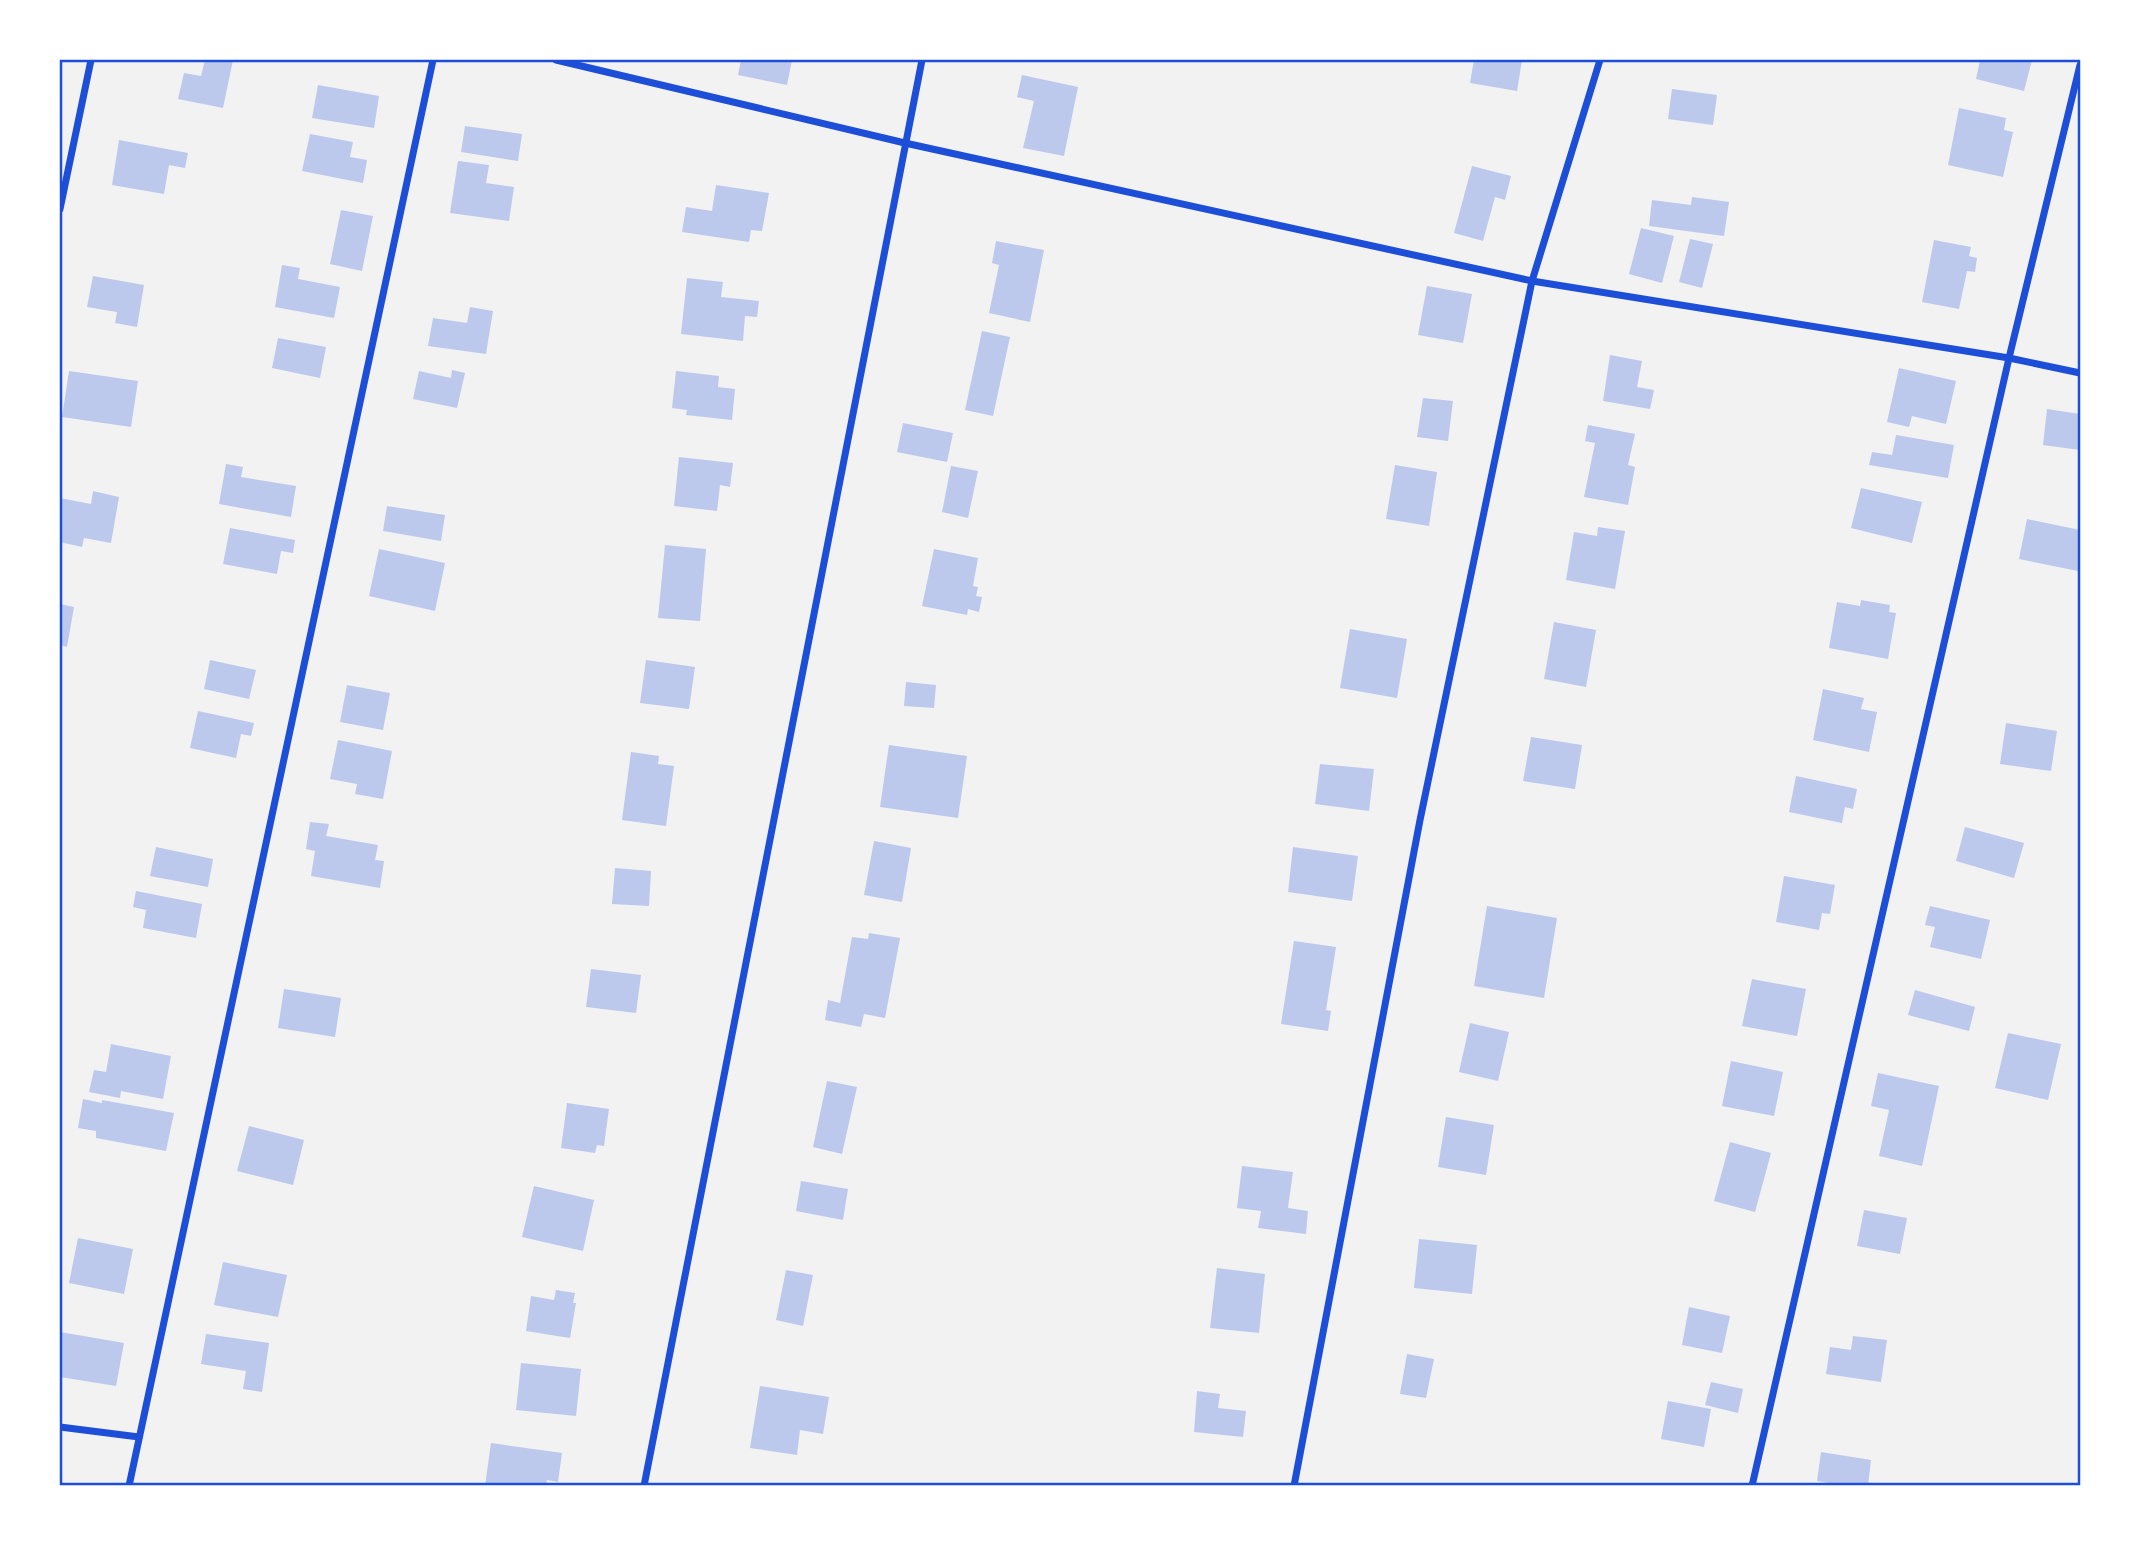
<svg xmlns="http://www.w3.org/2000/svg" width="2140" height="1545" font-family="'Golos Text',sans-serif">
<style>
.building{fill:#bdc9ec}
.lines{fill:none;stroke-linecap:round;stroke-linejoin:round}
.minor{stroke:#1d4ed8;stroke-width:7}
.neatline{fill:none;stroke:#1d4ed8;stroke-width:2.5}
</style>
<rect width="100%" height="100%" fill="#f2f2f2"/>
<g class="building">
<polygon points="205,60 233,60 223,108 178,99 184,73 201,76"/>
<polygon points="741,60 792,60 787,85 738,75"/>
<polygon points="1474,60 1522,60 1517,91 1470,83"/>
<polygon points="1980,60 2032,60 2024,91 1976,79"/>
<polygon points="1022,75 1078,87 1064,156 1023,148 1034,101 1017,97"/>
<polygon points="318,85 379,96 374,128 312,118"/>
<polygon points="1672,89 1717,95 1713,125 1668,119"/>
<polygon points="1959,108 2006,118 2004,130 2013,132 2003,177 1948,165"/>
<polygon points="465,126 522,134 518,161 461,152"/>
<polygon points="310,134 353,142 350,157 367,160 363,183 302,171"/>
<polygon points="119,140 188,153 185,168 169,165 164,194 112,185"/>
<polygon points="458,161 489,165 486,183 514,187 509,221 450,213"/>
<polygon points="1472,166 1511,176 1505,200 1495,197 1483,241 1454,233"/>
<polygon points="716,185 769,193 762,231 751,230 749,242 682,232 686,207 712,211"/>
<polygon points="1692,197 1729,202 1724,236 1649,226 1652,200 1691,205"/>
<polygon points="341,210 373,216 362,271 330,264"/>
<polygon points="1641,228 1674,236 1662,283 1629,274"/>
<polygon points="1690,239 1713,244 1702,288 1679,282"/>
<polygon points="1934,240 1971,247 1969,256 1977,258 1975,272 1967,271 1959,309 1922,302"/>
<polygon points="996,241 1044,250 1030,322 989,313 999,265 992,263"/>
<polygon points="282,265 300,268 298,279 340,287 334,318 275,307"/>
<polygon points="93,276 144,285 137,327 115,323 117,312 87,307"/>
<polygon points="687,278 723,282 721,297 759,301 757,317 745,316 743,341 681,334"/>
<polygon points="1427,286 1472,294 1463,343 1418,335"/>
<polygon points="470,307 493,311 486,354 428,346 433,318 467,323"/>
<polygon points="982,331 1010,337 993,416 965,410"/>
<polygon points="278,338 326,347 320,378 272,368"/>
<polygon points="1610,355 1642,361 1637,387 1654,390 1650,409 1603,401"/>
<polygon points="1899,368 1956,381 1946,424 1912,416 1909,427 1887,422"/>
<polygon points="452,370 465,373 457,408 413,399 419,371 451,378"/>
<polygon points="69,371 138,381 131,427 62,417"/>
<polygon points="676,371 719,376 718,387 735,389 732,420 686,415 687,410 672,408"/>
<polygon points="1423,398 1453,401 1448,441 1417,437"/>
<polygon points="2047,409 2080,414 2080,450 2043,445"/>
<polygon points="903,423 953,433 947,462 897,452"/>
<polygon points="1588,425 1635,434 1628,465 1635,467 1628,505 1584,497 1595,443 1585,441"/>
<polygon points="1896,435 1954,445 1948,478 1869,465 1872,452 1892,455"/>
<polygon points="679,457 733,463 730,487 720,485 717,511 674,506"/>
<polygon points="226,464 243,467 241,477 296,486 291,517 219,504"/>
<polygon points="1395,465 1437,472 1429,526 1386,519"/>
<polygon points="951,466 978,471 968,518 942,512"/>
<polygon points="1861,488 1922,502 1912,543 1851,528"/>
<polygon points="93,491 119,497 111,543 84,538 82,547 60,542 60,498 91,504"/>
<polygon points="387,506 445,515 441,541 383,531"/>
<polygon points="2027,519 2080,530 2080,558 2078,571 2019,559"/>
<polygon points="1598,527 1625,531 1615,589 1566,580 1574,532 1597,536"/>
<polygon points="230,528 295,540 293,553 281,551 277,574 223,564"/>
<polygon points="665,545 706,549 700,621 658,618"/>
<polygon points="379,549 445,563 435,611 369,596"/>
<polygon points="934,549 978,558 973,586 978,587 976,596 982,597 979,612 968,609 967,615 922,606"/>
<polygon points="1861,600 1890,605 1889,612 1896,613 1888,659 1829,648 1837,602 1860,606"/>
<polygon points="60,604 74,607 67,647 60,645"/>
<polygon points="1554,622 1596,630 1586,687 1544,679"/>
<polygon points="1350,629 1407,639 1397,698 1340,688"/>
<polygon points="210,660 256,670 249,699 204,689"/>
<polygon points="646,660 695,667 689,709 640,703"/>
<polygon points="906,682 936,685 934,708 904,706"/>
<polygon points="347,685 390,693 383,730 340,722"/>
<polygon points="1823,689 1864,698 1861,709 1877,712 1869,752 1813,740"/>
<polygon points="198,711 254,723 251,736 241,734 236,758 190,748"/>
<polygon points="2006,723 2057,731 2051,771 2000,764"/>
<polygon points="1531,737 1582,745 1575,789 1523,781"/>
<polygon points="338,740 392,751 383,799 355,794 357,784 330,779"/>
<polygon points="889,745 967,756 958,818 880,807"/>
<polygon points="631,752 659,756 658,764 674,766 666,826 622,820"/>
<polygon points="1320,764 1374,769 1369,811 1315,804"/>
<polygon points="1796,776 1857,789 1853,809 1845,807 1842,823 1789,812"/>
<polygon points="310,822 329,824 326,836 378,845 375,860 384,861 380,888 311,876 315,851 306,849"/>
<polygon points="1965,827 2024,843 2014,878 1956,861"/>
<polygon points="874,841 911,848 902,902 864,895"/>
<polygon points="156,847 213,859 208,887 150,876"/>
<polygon points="1293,847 1358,856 1352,901 1288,892"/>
<polygon points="615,868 651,871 649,906 612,904"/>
<polygon points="1784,876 1835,885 1830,914 1822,913 1819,930 1776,922"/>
<polygon points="136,891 202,904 196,938 143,928 146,910 133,907"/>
<polygon points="1487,906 1557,918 1544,998 1474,986"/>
<polygon points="1930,906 1990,920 1981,959 1930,947 1935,927 1925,925"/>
<polygon points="869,933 900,938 885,1018 864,1014 861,1027 825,1020 828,1000 840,1003 852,937 868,939"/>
<polygon points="1294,941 1336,947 1326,1010 1331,1011 1328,1031 1281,1024"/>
<polygon points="591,969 641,975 636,1013 586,1007"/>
<polygon points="1752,979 1806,989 1797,1036 1742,1026"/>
<polygon points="284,989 341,998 335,1037 278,1028"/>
<polygon points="1915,990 1975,1007 1969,1031 1908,1015"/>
<polygon points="1470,1023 1509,1032 1498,1081 1459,1072"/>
<polygon points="2008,1033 2061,1044 2048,1100 1995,1088"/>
<polygon points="111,1044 171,1056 163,1099 121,1091 120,1098 89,1092 94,1070 106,1072"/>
<polygon points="1731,1061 1783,1072 1774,1116 1722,1106"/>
<polygon points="1878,1073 1939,1086 1922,1166 1879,1156 1889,1110 1871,1106"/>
<polygon points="827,1081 857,1087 842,1154 813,1147"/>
<polygon points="83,1099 102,1103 102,1100 174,1113 166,1151 96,1138 96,1131 78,1128"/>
<polygon points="567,1103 609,1109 604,1146 597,1145 595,1153 561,1148"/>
<polygon points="1446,1117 1494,1125 1486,1175 1438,1167"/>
<polygon points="249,1126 304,1140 293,1185 237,1171"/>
<polygon points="1730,1142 1771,1153 1755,1212 1714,1201"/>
<polygon points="1242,1166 1293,1172 1288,1208 1308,1211 1306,1234 1258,1228 1261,1211 1237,1208"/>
<polygon points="801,1181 848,1189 843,1220 796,1211"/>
<polygon points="534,1186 594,1200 583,1251 522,1237"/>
<polygon points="1864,1210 1907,1218 1900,1254 1857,1246"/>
<polygon points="78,1238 133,1249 124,1294 69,1283"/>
<polygon points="1419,1239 1477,1245 1472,1294 1414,1288"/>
<polygon points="223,1262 287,1275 278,1317 214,1305"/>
<polygon points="1217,1268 1265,1274 1259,1333 1210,1328"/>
<polygon points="786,1270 813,1275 803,1326 776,1320"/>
<polygon points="556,1290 575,1293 573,1303 576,1303 570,1338 526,1331 531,1296 554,1300"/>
<polygon points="1689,1307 1730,1316 1722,1353 1682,1345"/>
<polygon points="60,1332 124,1343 116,1386 60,1377"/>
<polygon points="206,1334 269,1343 262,1392 243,1389 246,1371 201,1364"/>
<polygon points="1853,1336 1887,1340 1881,1382 1826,1374 1830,1347 1851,1350"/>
<polygon points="1407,1354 1434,1359 1426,1398 1400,1394"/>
<polygon points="521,1363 581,1369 576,1416 516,1410"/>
<polygon points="1711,1382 1743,1389 1738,1413 1705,1405"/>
<polygon points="760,1386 829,1397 823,1434 800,1430 797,1455 750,1448"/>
<polygon points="1197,1391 1220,1394 1218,1408 1246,1411 1243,1437 1194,1432"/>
<polygon points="1668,1401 1711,1409 1704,1447 1661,1439"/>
<polygon points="491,1443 562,1453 558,1482 547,1480 546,1486 485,1486"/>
<polygon points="1821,1452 1871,1460 1868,1486 1848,1486 1817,1481"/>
</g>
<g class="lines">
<g class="minor">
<polyline points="556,60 905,143 1532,281 2009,358 2080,373"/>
<polyline points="60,209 91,60"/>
<polyline points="60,1427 139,1437"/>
<polyline points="129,1486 433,60"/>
<polyline points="644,1486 922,60"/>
<polyline points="1294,1486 1420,820 1532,281 1600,60"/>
<polyline points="1752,1486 2009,358 2080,65"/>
</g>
</g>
<rect width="2140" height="1545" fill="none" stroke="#ffffff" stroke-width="122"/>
<rect x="61" y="61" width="2018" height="1423" class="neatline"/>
</svg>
